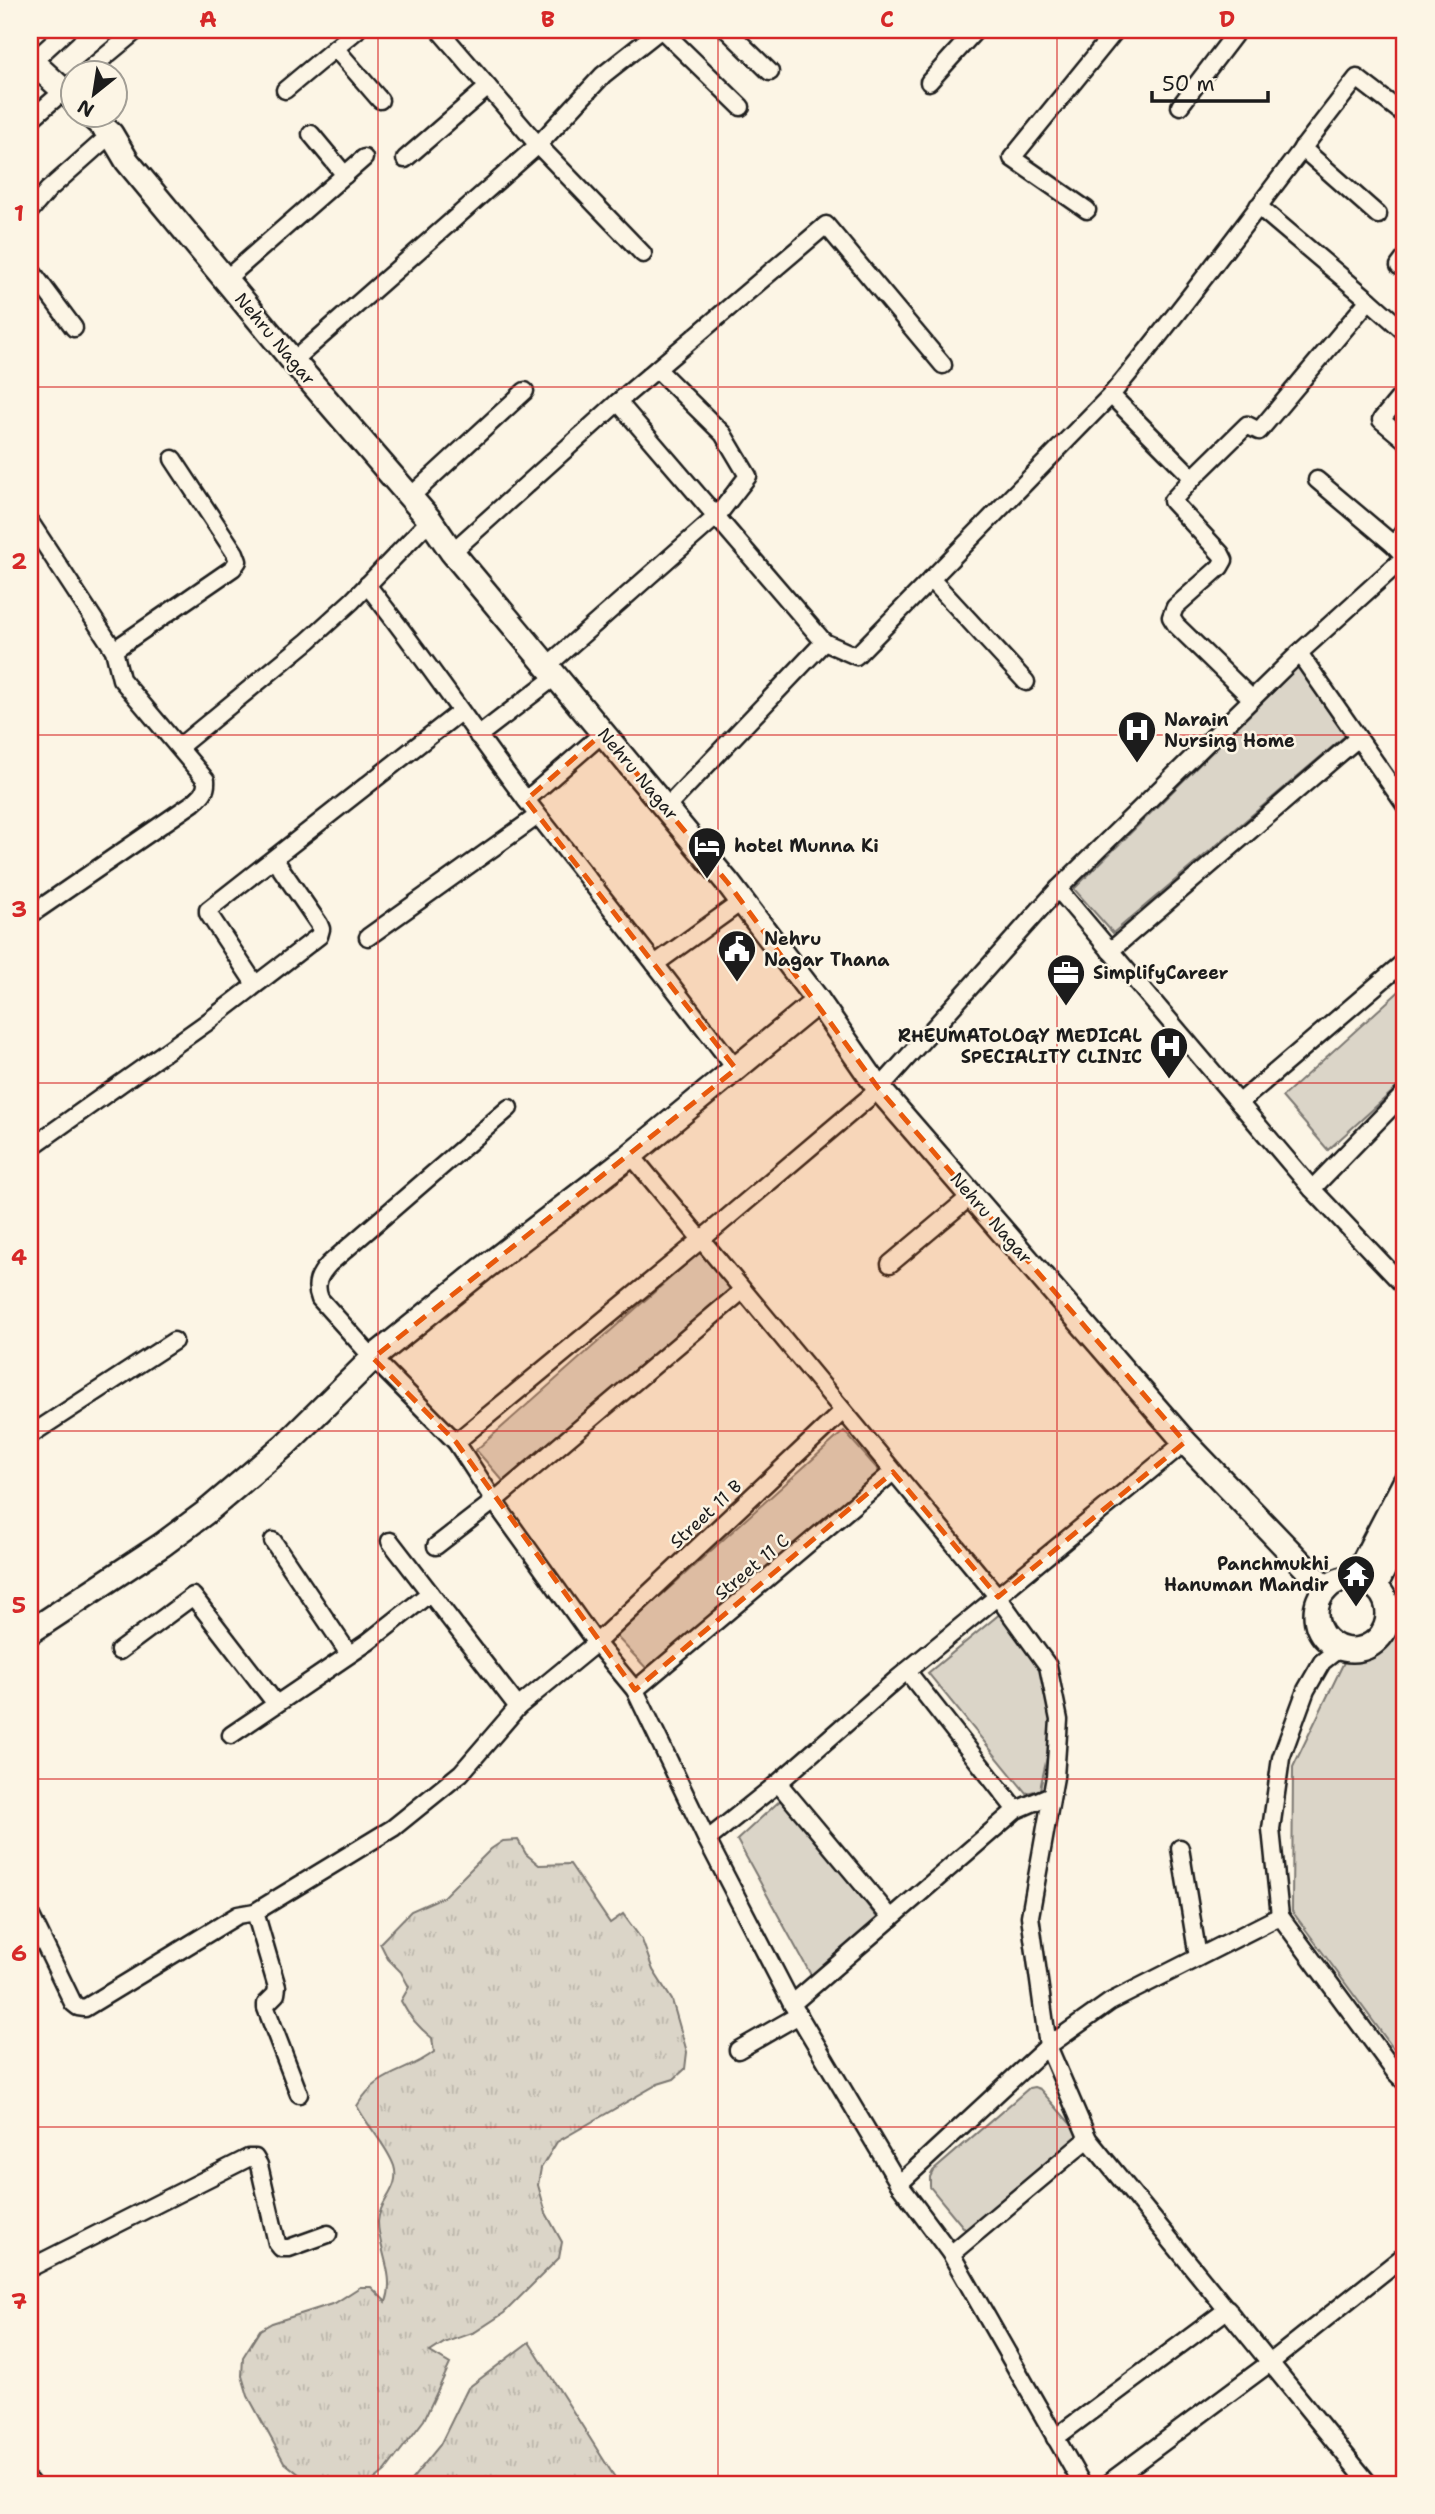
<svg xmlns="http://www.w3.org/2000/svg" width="1435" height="2514" font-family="'Shantell Sans',sans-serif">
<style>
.grass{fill:url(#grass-tufts);stroke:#7c7872;stroke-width:2}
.park{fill:#dbd5c8;stroke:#7c7872;stroke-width:2}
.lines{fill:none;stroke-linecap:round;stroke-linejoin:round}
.street-casing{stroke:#1c1c1c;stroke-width:21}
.secondary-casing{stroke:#1c1c1c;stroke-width:28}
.street{stroke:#fcf5e5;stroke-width:16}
.secondary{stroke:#fcf5e5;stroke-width:23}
.marked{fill:#e8590c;fill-opacity:0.2;stroke:#e8590c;stroke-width:5;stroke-dasharray:14 9;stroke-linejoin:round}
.grid{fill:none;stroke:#d62828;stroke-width:2;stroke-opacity:0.55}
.labels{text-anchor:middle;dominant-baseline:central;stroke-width:5;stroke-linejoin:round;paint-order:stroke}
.street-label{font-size:18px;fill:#1c1c1c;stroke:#fcf5e5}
.poi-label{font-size:18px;font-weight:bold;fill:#1c1c1c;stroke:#fcf5e5;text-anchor:start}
.neatline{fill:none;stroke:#d62828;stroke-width:2.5}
.grid-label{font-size:23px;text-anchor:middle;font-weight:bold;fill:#d62828}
</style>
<defs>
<pattern id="grass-tufts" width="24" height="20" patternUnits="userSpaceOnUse" patternTransform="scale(1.75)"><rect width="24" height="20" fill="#dbd5c8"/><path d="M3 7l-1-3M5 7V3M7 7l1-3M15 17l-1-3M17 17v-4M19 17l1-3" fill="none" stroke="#bbb6ab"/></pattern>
</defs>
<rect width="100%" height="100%" fill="#fcf5e5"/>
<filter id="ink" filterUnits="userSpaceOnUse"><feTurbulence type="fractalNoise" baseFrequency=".0143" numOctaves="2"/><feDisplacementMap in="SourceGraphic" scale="14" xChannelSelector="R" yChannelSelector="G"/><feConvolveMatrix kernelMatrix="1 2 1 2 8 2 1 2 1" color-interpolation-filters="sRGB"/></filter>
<g filter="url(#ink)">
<g class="grass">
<path d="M518,1840L526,1854L539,1865L570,1864L610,1923L623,1914L642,1940L653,1970L672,2000L687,2052L685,2069L674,2079L658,2084L557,2142L541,2168L538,2185L546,2213L562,2242L559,2258L504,2313L475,2332L444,2343L430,2352L450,2364L424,2420L385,2471L369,2484H311L284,2462L248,2396L242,2376L243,2357L260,2330L272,2323L335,2303L360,2287H371L386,2302C396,2275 378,2249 378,2222C379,2200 401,2189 394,2166C386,2144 367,2126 357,2106C378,2070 406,2074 434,2052L432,2038C418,2027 409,2017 401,2001L409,1987L401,1972L388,1959L380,1943L411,1911L443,1897L491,1849L503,1841Z"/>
<polygon points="529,2342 619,2484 408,2484 440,2445 468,2388"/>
</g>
<g class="park">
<polygon points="1298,667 1345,736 1113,933 1074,889"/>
<polygon points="1405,986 1405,1080 1328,1150 1282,1097"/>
<polygon points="703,1249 736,1291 504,1482 476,1450"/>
<polygon points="844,1431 880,1472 649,1671 616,1636"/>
<path d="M1001,1613C1024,1640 1054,1683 1053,1720C1052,1742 1044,1767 1040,1790L1026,1793L928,1673Z"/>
<polygon points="1382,1625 1405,1634 1405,2060 1393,2048 1292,1911 1293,1767 1344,1662 1371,1644"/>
<polygon points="784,1797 878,1919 812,1977 737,1840"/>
<polygon points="1034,2087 1040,2089 1082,2137 968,2233 930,2187 930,2177 933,2171 1029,2088"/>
</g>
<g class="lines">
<g class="street-casing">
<g id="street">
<polyline points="439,30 538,145 643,254"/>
<polyline points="662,30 741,107"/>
<polyline points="727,30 770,72"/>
<polyline points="335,48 380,100"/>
<polyline points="32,62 67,30"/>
<polyline points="84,74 137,30"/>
<polyline points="929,82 976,30"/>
<polyline points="285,90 357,30"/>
<polyline points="1180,106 1238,30"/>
<polyline points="30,120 74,82"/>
<polyline points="311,134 345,175"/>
<polyline points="1302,148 1378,215"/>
<polyline points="405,159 488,87"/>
<path d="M1258,206L1369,300L1259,431L1247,425L1193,478L1111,395C1197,292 1274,183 1357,78L1405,115"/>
<polyline points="1087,210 1012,158 1116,30"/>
<polyline points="30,211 48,190 111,134"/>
<polyline points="1399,266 1405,258"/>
<polyline points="30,269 74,328"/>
<polyline points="226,279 364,158"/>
<polyline points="1369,300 1405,332"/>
<polyline points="293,361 538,145 603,75 660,30"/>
<polyline points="1405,391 1381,420 1405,440"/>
<polyline points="618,402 824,642 666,808"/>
<polyline points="1193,478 1172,501 1221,554 1224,560 1220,567 1175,607 1171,617 1176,625 1252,699"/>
<polyline points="1317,480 1394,545 1405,557"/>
<polyline points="410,497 525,391"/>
<path d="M30,522L114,650L121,679L206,780C207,792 201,796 193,803L30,915"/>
<polyline points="1394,545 1405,530"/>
<polyline points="452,552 618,402 826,225 943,365"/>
<polyline points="931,579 1026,682"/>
<path d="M367,585C423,655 472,729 526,800"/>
<polyline points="824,642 856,656 1111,395"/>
<polyline points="114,650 233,568 238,561 235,553 173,459"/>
<polyline points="1299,653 1405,805"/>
<polyline points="547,666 717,516 748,476 723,434 657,369"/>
<polyline points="603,733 526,800 655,964"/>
<polyline points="478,736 556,676"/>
<polyline points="179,747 308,641 352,601 430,520"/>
<polyline points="1058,889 1312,1189 1405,1287"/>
<polyline points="368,937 536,817"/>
<polyline points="1110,951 1358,738"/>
<polyline points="255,984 208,913 208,910 460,712"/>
<polyline points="736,1069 655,964 741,902"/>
<polyline points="1239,1103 1405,961"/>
<path d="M509,1108L329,1264C319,1275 314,1284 320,1299L373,1358L456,1442L501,1511L596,1643L635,1690L707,1840L792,2004L899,2184L951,2254L1082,2484"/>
<polyline points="30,1148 206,1023 319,936 321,929 319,924 275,860"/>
<polyline points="631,1155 998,1597 1048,1666 1059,1720 1055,1777 1030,1916 1048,2046 1088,2139 1369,2484"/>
<polyline points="1312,1189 1405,1093"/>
<polyline points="890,1264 971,1196"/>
<polyline points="30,1435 174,1341"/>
<polyline points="456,1442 702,1239 879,1089 1058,889 1299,653 1405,557"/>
<polyline points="273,1541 349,1654"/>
<polyline points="390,1541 518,1707"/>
<polyline points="436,1546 494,1501 742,1291"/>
<polyline points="1340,1648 1322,1662 1306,1690 1281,1758 1271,1829 1280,1916 1395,2072 1405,2082"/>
<polyline points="119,1651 193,1596 276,1704"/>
<polyline points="907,1671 1016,1810"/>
<polyline points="635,1690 893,1472"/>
<polyline points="231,1735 368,1642 430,1593"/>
<polyline points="778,1783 891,1918"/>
<polyline points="707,1840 778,1783 897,1679 1185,1442"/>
<polyline points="1180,1848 1198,1957"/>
<polyline points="255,1912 277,1987 276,1994 266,2004 266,2008 299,2094"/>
<polyline points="30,1914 73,2003 78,2007 85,2008 238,1915 255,1912 393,1828 461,1773 518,1707 596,1643 842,1412"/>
<polyline points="792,2004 1016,1810 1051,1795"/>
<polyline points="738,2050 799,2015"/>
<polyline points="899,2184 1048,2046 1110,2002 1280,1916"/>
<polyline points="951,2254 1088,2139"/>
<polyline points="30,2268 248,2158 255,2158 259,2165 277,2243 281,2248 289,2248 328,2234"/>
<polyline points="1055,2438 1228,2309"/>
<polyline points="30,2482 31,2484"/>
<polyline points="1107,2484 1271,2362 1405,2255"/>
</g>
</g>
<g class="secondary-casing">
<g id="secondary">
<polyline points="30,60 74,100"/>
<polyline points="91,116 111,134 127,161 293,361 430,520 452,552 728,883 818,1001 879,1089 1185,1442 1326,1589"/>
<polyline points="1355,1578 1405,1482"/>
<circle cx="1352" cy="1614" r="36"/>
<polyline points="1375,1587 1405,1525"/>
<polyline points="30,1632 162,1545 205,1513 285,1445 373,1358 483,1269 631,1155 818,1001"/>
</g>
</g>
<use href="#street" class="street"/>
<use href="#secondary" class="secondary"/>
</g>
</g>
<path class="marked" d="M603,733L728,883L879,1089L1185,1442L998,1597L893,1472L635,1690L456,1442L373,1358L736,1069L526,800Z"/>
<path class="grid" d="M378,30V2484M718,30V2484M1057,30V2484M30,387H1405M30,735H1405M30,1083H1405M30,1431H1405M30,1779H1405M30,2127H1405"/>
<defs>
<g id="hospital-pin" transform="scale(2.0125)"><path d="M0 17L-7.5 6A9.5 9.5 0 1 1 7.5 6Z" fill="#1c1c1c" stroke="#fcf5e5"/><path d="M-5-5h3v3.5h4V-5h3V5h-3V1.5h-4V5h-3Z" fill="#fff"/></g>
<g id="hotel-pin" transform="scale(2.0125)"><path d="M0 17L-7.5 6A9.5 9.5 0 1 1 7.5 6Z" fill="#1c1c1c" stroke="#fcf5e5"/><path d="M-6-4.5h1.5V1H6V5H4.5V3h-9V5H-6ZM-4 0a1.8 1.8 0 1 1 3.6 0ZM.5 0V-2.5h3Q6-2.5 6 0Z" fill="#fff"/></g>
<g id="civic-pin" transform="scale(2.0125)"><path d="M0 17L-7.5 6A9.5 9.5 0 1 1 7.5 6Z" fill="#1c1c1c" stroke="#fcf5e5"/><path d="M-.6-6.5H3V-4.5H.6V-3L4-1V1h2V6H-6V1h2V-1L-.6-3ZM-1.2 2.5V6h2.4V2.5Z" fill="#fff"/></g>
<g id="office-pin" transform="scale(2.0125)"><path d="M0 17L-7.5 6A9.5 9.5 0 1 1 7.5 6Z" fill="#1c1c1c" stroke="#fcf5e5"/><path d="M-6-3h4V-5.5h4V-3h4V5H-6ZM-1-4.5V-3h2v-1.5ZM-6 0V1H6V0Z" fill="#fff"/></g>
<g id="temple-pin" transform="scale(2.0125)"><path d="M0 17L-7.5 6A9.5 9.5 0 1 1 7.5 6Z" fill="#1c1c1c" stroke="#fcf5e5"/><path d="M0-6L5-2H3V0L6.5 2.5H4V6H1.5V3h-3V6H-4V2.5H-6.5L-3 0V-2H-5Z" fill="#fff"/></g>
</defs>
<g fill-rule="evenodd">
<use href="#hospital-pin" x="1137" y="730"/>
<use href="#hotel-pin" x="707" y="846"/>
<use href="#civic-pin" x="737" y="949"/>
<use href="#office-pin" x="1066" y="973"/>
<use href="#hospital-pin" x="1169" y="1046"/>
<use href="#temple-pin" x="1356" y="1574"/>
</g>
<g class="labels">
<g class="street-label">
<text transform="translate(275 339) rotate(50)">Nehru Nagar</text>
<text transform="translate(638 774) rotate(50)">Nehru Nagar</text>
<text transform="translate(991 1218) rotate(49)">Nehru Nagar</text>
<text transform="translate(706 1514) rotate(-43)">Street 11 B</text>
<text transform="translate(752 1567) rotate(-40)">Street 11 C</text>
</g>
<g class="poi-label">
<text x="1164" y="720">Narain<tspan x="1164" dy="21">Nursing Home</tspan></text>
<text x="734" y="846">hotel Munna Ki</text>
<text x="764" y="939">Nehru<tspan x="764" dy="21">Nagar Thana</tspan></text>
<text x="1093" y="973">SimplifyCareer</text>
<text x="1142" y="1036" text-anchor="end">RHEUMATOLOGY MEDICAL<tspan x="1142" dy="21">SPECIALITY CLINIC</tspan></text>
<text x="1329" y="1564" text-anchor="end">Panchmukhi<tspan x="1329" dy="21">Hanuman Mandir</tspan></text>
</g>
</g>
<rect width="1435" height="2514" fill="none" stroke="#fcf5e5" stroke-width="77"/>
<g transform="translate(94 94) rotate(210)"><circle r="33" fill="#fcf5e5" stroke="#a29e95" stroke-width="2"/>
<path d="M0-5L12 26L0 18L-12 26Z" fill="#1c1c1c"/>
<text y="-10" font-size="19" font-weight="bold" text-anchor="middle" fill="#1c1c1c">N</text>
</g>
<path d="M1152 91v10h116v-10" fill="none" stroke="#1c1c1c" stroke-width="3.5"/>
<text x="1162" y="91" font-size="21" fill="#1c1c1c" stroke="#fcf5e5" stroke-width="5" paint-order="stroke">50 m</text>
<rect x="38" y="38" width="1358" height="2438" class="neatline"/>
<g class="grid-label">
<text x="208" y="27">A</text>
<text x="548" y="27">B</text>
<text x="887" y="27">C</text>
<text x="1227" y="27">D</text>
<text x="19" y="221">1</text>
<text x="19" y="569">2</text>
<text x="19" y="917">3</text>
<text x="19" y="1265">4</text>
<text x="19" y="1613">5</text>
<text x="19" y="1961">6</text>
<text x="19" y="2309">7</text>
</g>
</svg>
